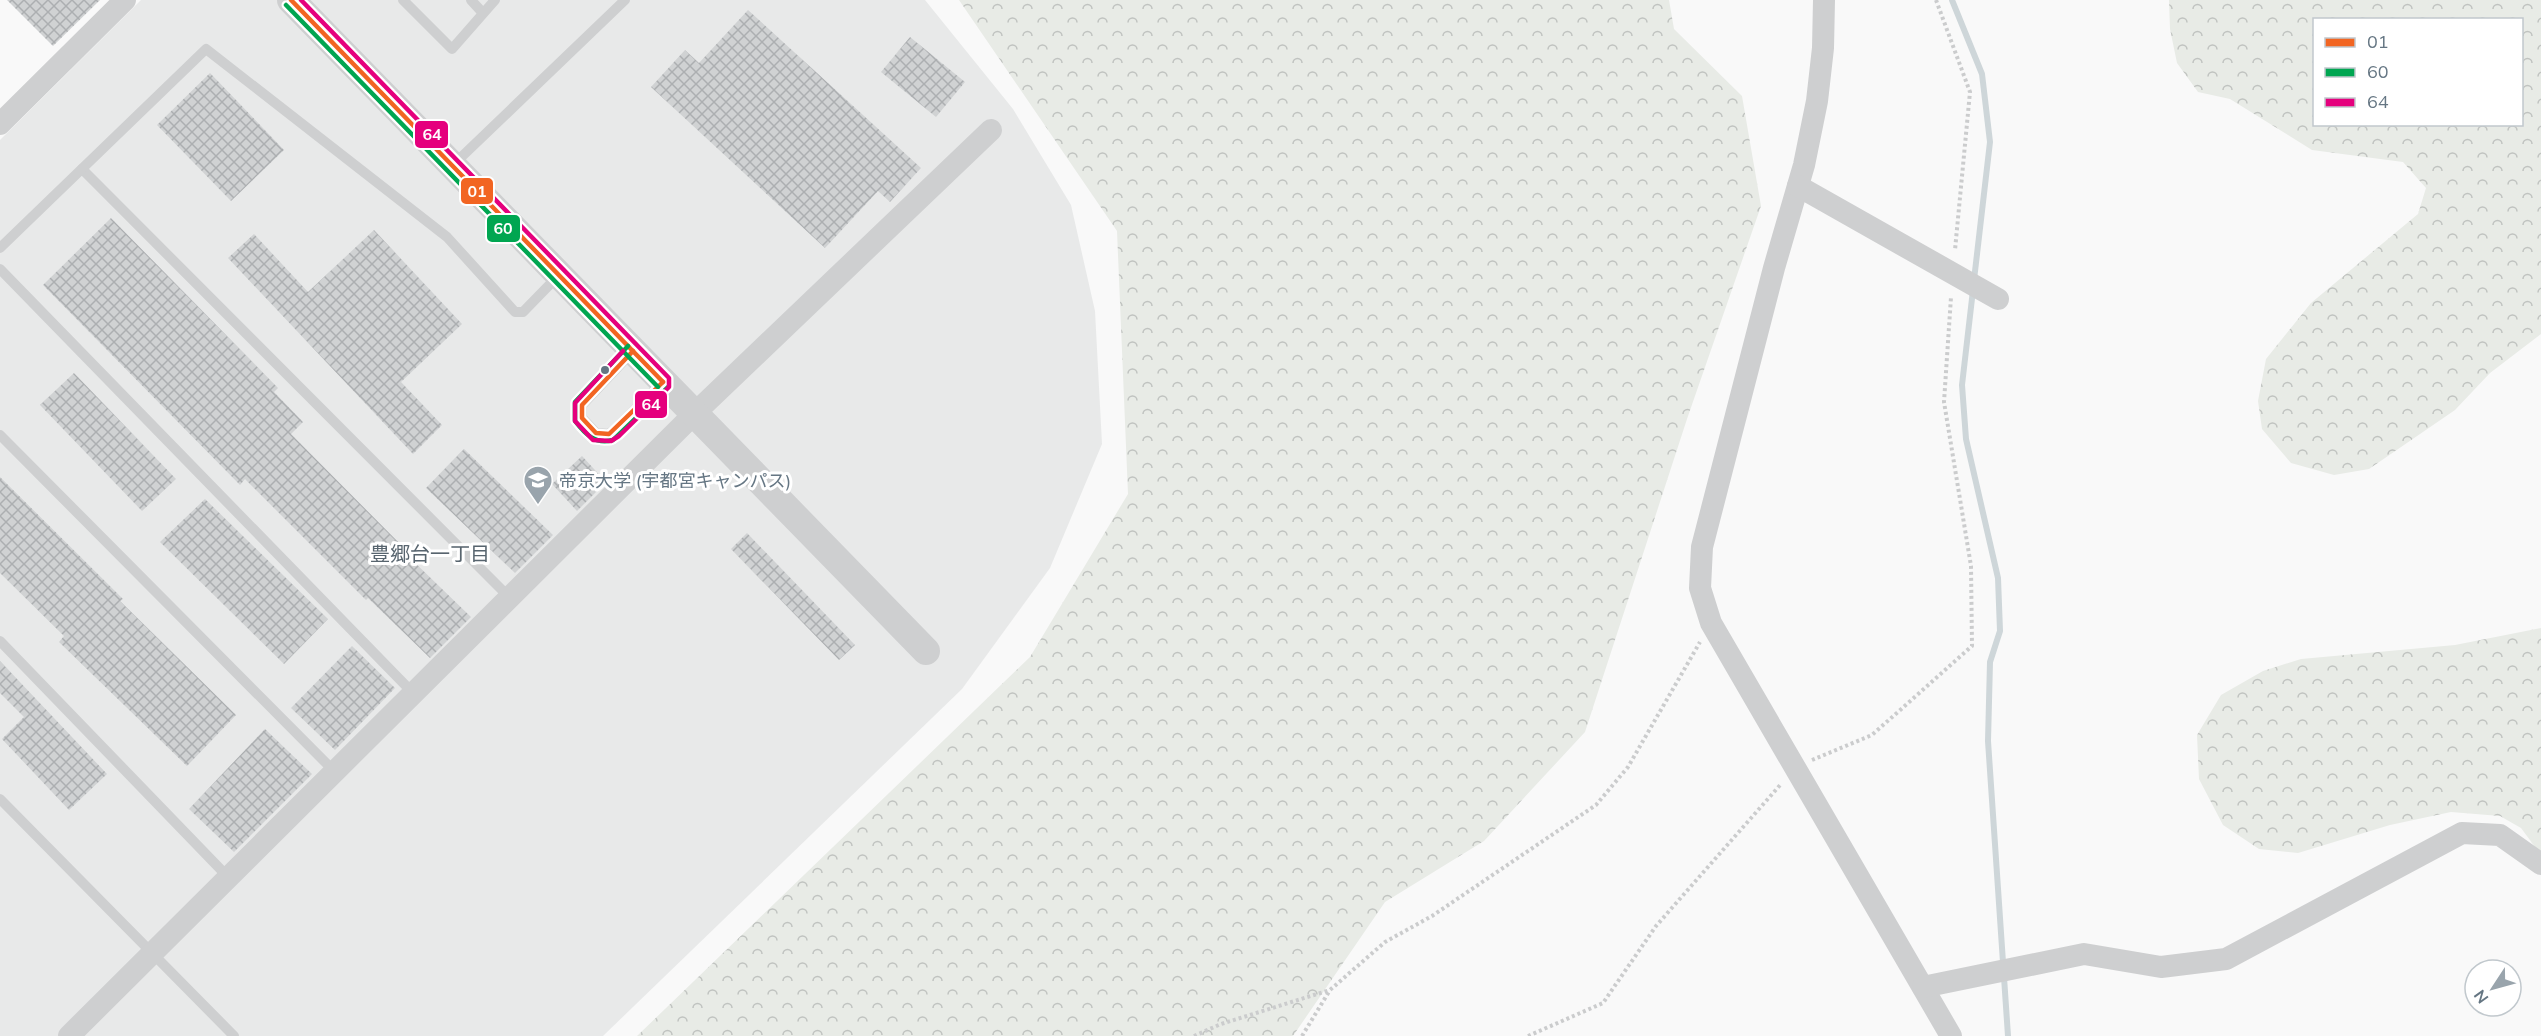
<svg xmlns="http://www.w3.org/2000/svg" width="2541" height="1036" font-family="Mulish,'Noto Sans JP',sans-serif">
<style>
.built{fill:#e8e9e9}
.forest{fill:url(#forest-crowns);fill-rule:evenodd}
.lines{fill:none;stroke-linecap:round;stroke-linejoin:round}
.stream{stroke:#ced6d9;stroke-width:6}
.building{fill:url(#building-cross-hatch)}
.path{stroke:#cbcccd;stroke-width:4;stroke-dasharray:3 3;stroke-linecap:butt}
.service{stroke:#cecfd0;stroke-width:10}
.minor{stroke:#cecfd0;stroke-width:22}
.tertiary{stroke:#cecfd0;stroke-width:28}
.bus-1-casing{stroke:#fff;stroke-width:9}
.bus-2-casing{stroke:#fff;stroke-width:9}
.bus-3-casing{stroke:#fff;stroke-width:9}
.bus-1{stroke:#f26522;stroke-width:4.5}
.bus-2{stroke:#00a651;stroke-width:4.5}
.bus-3{stroke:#e5007d;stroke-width:4.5}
.bus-dot{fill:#657683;stroke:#fff;stroke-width:2}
.labels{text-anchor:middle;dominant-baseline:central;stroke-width:6;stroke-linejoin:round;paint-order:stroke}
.poi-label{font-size:18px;fill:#657683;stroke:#fff;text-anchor:start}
.neighbourhood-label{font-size:20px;fill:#57646e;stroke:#fff}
.line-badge{stroke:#fff;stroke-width:2}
.badge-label{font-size:16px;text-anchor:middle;font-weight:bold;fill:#fff}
</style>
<defs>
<pattern id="forest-crowns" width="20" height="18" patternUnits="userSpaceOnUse" patternTransform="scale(1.5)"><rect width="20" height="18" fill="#e8ebe6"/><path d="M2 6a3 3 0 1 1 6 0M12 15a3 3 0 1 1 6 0" fill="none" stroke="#c0c3c0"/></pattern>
<pattern id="building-cross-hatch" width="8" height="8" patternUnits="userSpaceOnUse" patternTransform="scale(1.5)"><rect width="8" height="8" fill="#d0d2d3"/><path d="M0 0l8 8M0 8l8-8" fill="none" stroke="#acafb1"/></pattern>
</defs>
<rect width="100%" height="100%" fill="#f9f9f9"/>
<polygon class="built" points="141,0 925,0 1013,109 1071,205 1095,311 1102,444 1050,568 962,689 603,1036 0,1036 0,140"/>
<g class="forest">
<polygon points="959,0 1669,0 1674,29 1742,96 1761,206 1687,419 1585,732 1484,841 1385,902 1293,1036 637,1036 1030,657 1128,494 1117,231"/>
<path d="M2169,0H2541V334L2490,373L2455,410L2369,469L2334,475L2291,463L2262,429L2258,401L2266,359L2311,303L2418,214L2426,188L2403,162L2312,150L2230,99L2198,92L2177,63L2170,29ZM2314,20H2522V124H2314Z"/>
<polygon points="2541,628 2541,855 2521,828 2500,816 2451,812 2390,825 2298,853 2259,849 2223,825 2199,779 2197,735 2221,695 2263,671 2301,659 2455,645"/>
</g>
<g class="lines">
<g class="stream">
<polyline points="1952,0 1982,74 1990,142 1974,280"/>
<polyline points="1973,290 1962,385 1966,439 1998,578 2000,631 1990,662 1988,741 2008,1036"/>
</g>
</g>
<g class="building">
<polygon points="7,0 100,0 53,46"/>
<polygon points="748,10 921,168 890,202 878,191 825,248 651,87 685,50 699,63"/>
<polygon points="910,37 965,82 936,117 881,72"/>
<polygon points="210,73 284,150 231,201 157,125"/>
<polygon points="111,218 278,388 274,392 303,422 291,434 411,555 409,557 471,617 430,658 368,598 366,600 245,479 240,485 43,285"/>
<polygon points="374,230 462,324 401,382 442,425 413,454 228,258 254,234 308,292"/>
<polygon points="74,373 176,479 142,511 40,405"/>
<polygon points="464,449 553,535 515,573 426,488"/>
<polygon points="582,456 606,482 577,511 552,484"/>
<polygon points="0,477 123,599 120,601 236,715 187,766 59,642 64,636 0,573"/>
<polygon points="205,499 328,619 284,664 160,542"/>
<polygon points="747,533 855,645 839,660 731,549"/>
<polygon points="352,646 395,688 335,750 291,708"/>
<polygon points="0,661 107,774 69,810 2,739 24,717 0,693"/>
<polygon points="265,729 312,774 234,852 189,809"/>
</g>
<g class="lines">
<g class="path">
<polyline points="1936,0 1970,92 1955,250"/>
<polyline points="1812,760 1872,735 1972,646 1971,566 1944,402 1951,297"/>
<polyline points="1194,1036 1221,1024 1330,990 1385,942 1432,916 1596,805 1628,767 1700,642"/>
<polyline points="1302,1036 1330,990"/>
<polyline points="1528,1036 1603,1003 1656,926 1781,784"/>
</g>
<g class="service">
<polyline points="403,0 452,49 495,0"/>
<polyline points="471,0 482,12"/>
<polyline points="453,165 625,0"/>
<polyline points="82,169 509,597"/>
<polyline points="0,248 206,49 447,237 515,312 523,312 559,275"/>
<polyline points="0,269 413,693"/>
<polyline points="632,352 582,405 582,418 596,433 609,434 614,430 663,382"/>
<polyline points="0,435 334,771"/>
<polyline points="0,641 228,877"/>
<polyline points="0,799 234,1036"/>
</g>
<g class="minor">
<polyline points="1824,0 1823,48 1817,101 1804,165 1774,268 1702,547 1700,588 1711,623 1951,1036"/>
<polyline points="0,124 125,0"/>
<polyline points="1798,186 1998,299"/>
<polyline points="1923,987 2084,954 2161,967 2226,959 2462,833 2500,835 2541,864"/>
<polyline points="69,1036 694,414 991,130"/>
</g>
<polyline class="tertiary" points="291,0 926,651"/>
<g class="bus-1-casing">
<g id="bus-1">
<polyline points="291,0 663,382"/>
<polyline points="633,351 582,405 582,418 596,433 609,434 663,382"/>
</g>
</g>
<g class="bus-2-casing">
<g id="bus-2">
<polyline points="286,5 658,387"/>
<path d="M628,346L575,402V421C585,434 595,445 613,440L668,387"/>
</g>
</g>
<g class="bus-3-casing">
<polyline id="bus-3" points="301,0 669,378 669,387 619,436 611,441 593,440 575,421 575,403 623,351"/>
</g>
<use href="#bus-1" class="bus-1"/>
<use href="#bus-2" class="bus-2"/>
<use href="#bus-3" class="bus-3"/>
</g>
<defs>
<g id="university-pin" transform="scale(1.5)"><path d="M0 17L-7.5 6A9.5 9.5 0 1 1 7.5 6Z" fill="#99a4ac" stroke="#fff"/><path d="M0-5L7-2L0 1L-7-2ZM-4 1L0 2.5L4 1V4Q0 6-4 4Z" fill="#fff"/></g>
</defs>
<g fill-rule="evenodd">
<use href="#university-pin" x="538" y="480"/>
</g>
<circle class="bus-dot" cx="605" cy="370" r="5"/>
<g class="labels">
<g class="poi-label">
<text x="559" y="480">帝京大学 (宇都宮キャンパス)</text>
</g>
<g class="neighbourhood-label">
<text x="430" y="553">豊郷台一丁目</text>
</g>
</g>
<g class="line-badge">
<rect x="414" y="120" width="35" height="29" rx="6" fill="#e5007d"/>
<rect x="460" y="177" width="34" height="28" rx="6" fill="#f26522"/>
<rect x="486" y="214" width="35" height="29" rx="6" fill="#00a651"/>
<rect x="634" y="390" width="34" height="29" rx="6" fill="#e5007d"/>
</g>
<g class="badge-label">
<text x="432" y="140">64</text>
<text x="477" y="197">01</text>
<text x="503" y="234">60</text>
<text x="651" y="410">64</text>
</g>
<rect x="2313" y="18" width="210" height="108" fill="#ffffff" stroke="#c1c8cd" stroke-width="1.5"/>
<rect x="2325" y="38" width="30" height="9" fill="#f26522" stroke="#c1c8cd" stroke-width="1.5"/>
<text x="2367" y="48" font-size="18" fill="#657683">01</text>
<rect x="2325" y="68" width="30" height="9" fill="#00a651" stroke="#c1c8cd" stroke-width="1.5"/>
<text x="2367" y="78" font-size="18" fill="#657683">60</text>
<rect x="2325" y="98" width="30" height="9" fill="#e5007d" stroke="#c1c8cd" stroke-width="1.5"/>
<text x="2367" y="108" font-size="18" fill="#657683">64</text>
<g transform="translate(2493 988) rotate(234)"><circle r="28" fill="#ffffff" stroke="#c1c8cd" stroke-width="1.5"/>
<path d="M0-4.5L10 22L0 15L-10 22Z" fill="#99a4ac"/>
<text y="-9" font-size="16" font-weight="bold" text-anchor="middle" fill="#657683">N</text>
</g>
</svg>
